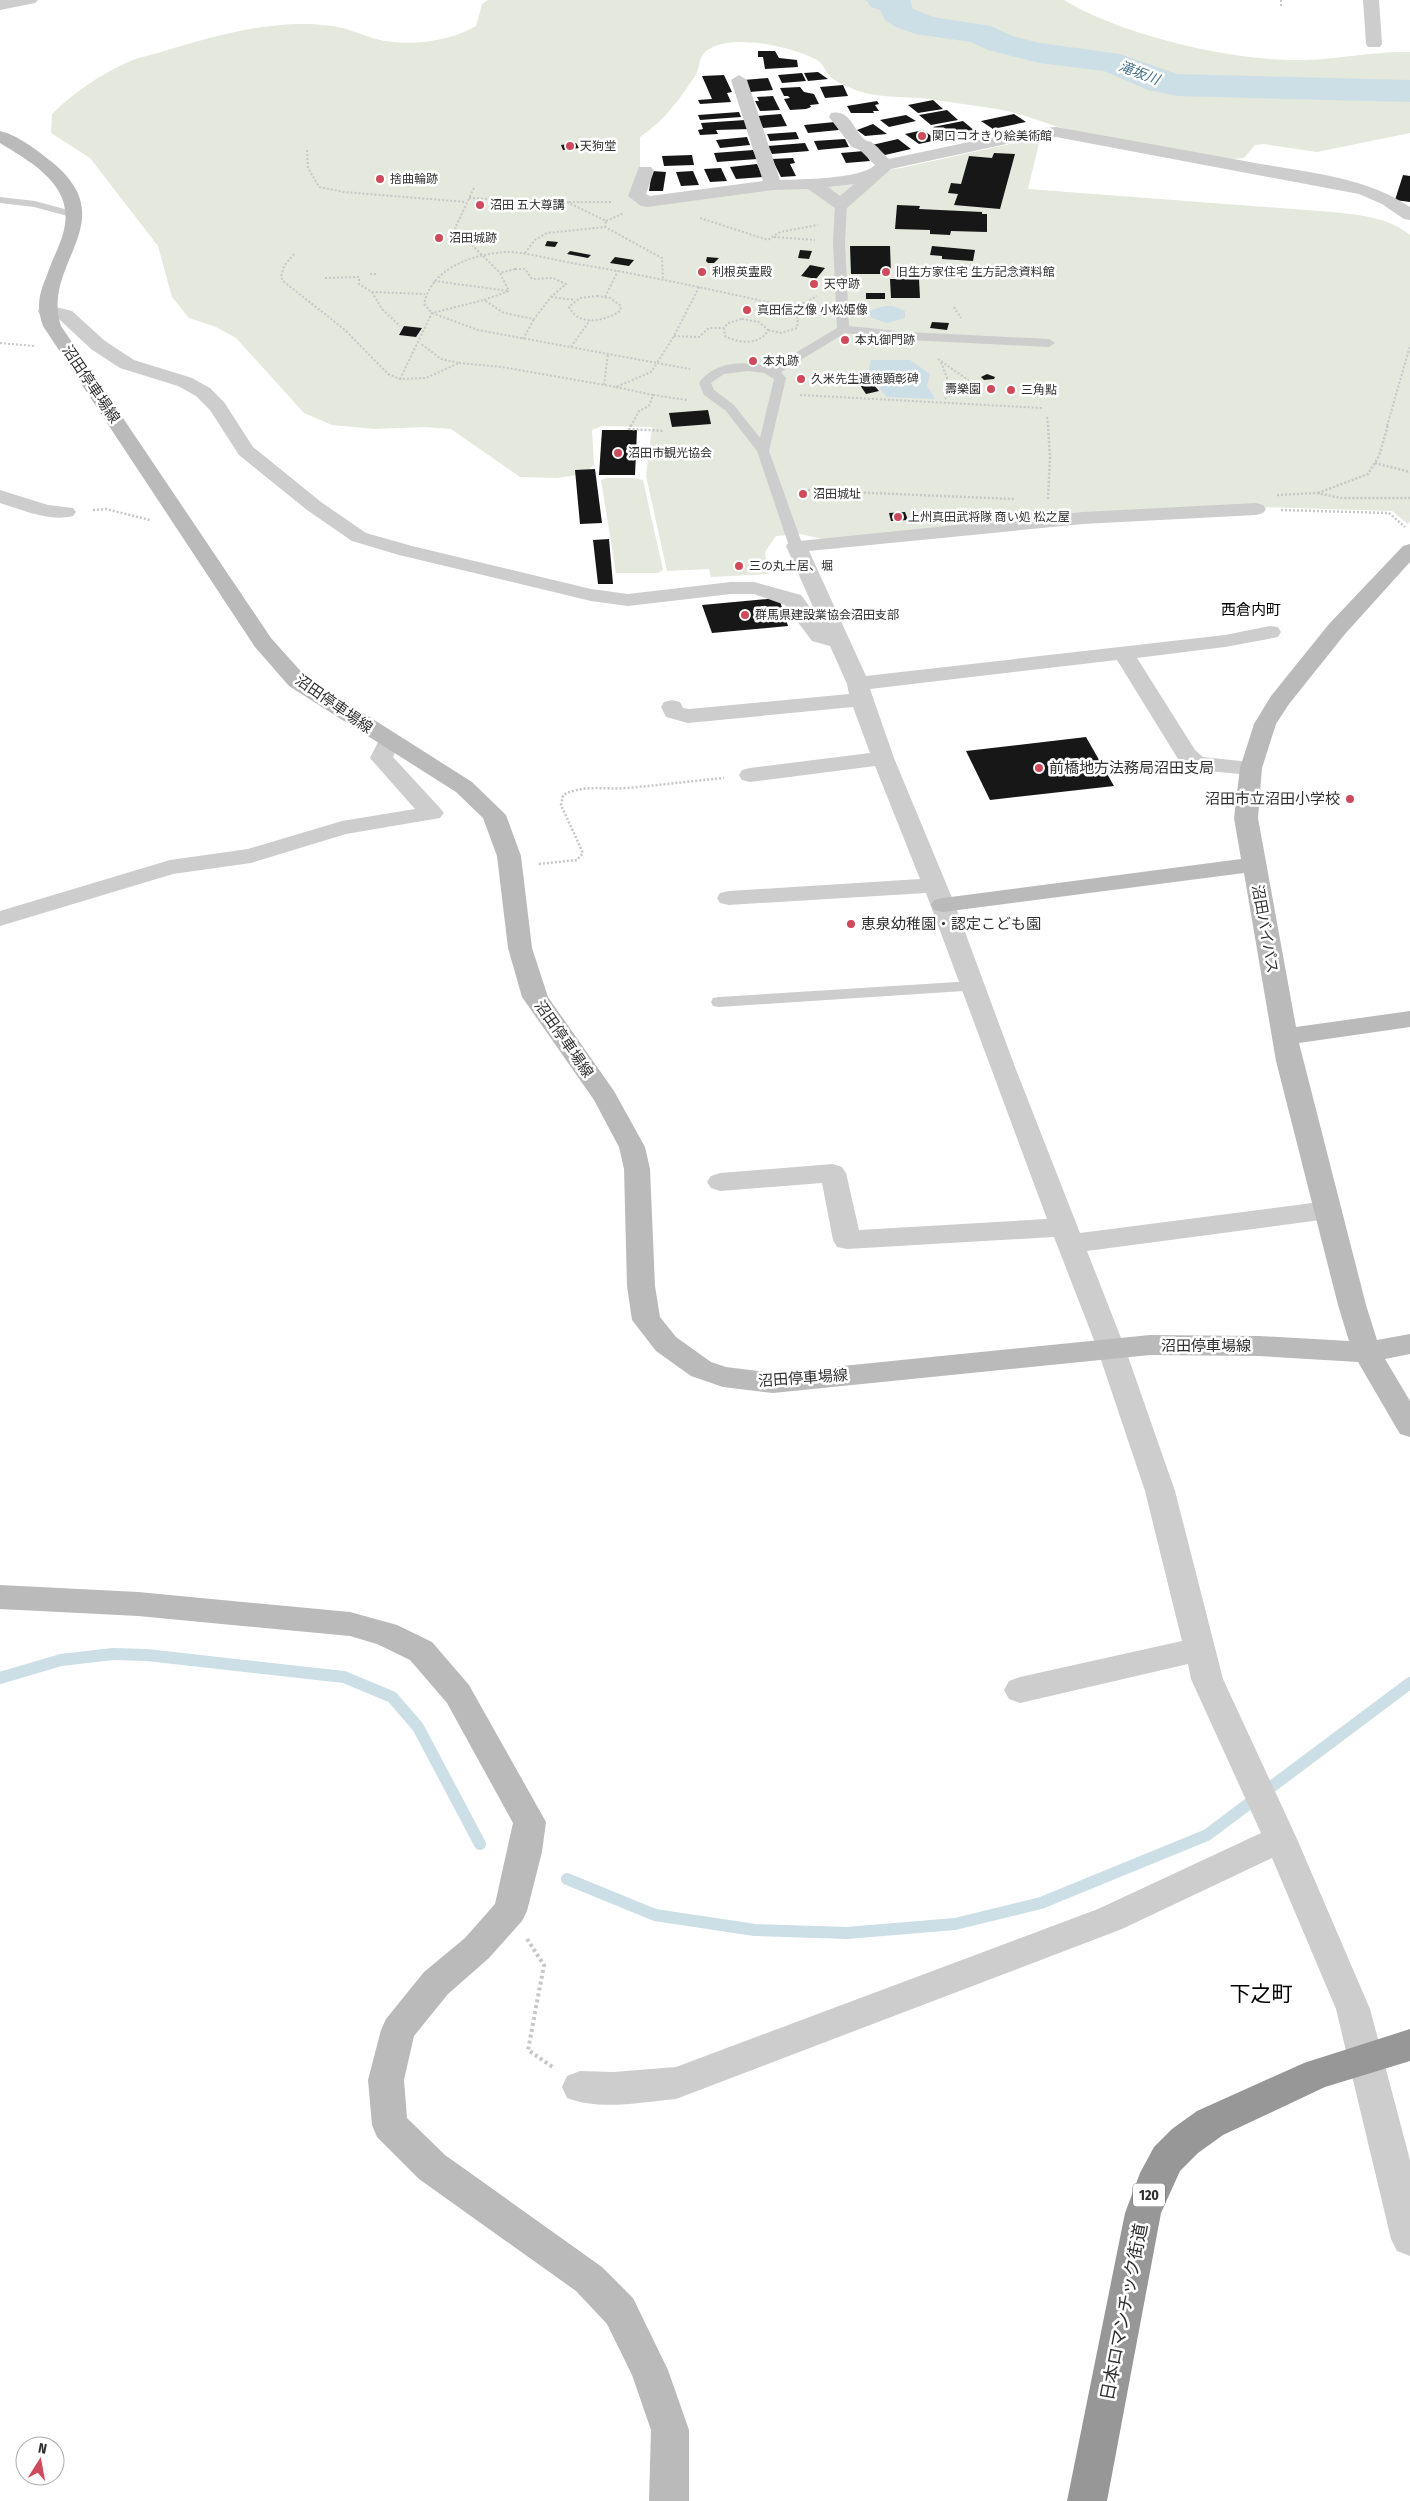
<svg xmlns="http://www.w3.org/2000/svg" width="1410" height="2501" font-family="'Fira Sans Condensed','Noto Sans JP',sans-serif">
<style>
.green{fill:#e4e8dd}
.water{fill:#ccdee6}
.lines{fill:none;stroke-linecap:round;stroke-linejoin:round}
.stream{stroke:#ccdee6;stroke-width:12}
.river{fill:#ccdee6;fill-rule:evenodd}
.building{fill:#171717}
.path-far2{stroke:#c7c7c7;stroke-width:2;stroke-dasharray:2 2;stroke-linecap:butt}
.path-far1{stroke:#c7c7c7;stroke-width:2.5;stroke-dasharray:2 2;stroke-linecap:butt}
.path{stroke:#c7c7c7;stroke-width:4;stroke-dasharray:3 3;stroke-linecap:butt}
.lane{fill:#cdcdcd;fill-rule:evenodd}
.street{fill:#cdcdcd;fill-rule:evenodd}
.secondary{fill:#bababa;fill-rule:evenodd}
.highway{fill:#979797;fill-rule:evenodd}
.poi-dot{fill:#cf4a5a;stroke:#fff;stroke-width:2}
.labels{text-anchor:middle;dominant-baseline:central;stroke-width:5;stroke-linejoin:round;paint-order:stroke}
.far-poi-label{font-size:12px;fill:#303030;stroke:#fff;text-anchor:start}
.far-water-label{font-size:14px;font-style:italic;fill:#487388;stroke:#fff}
.shield{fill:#fff;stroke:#6e6e6e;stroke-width:1}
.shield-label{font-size:14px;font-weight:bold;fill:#303030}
.street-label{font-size:15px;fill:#303030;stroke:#fff}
.far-quarter-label{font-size:15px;fill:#000;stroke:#fff}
.poi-label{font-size:15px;fill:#303030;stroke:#fff;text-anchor:start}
.near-street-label{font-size:18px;fill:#303030;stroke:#fff}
.near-quarter-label{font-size:21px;fill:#000;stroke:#fff}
</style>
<rect width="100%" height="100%" fill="#fff"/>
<g class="green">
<path d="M488,0H1064C1123,36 1235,62 1304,60C1340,59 1375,51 1410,52V133L1317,152L1264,144L1255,145L1244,158L1233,159C1179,150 1123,143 1069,130C1045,124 1022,113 997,109C974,106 952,102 929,99C904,96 875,99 851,88C844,85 834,81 829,75C824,70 824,64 817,60C793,47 736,34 711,48C696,56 702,65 695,76C679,100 664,121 640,137V167L633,195L668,199L901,168L1028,140L1039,143L1028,189L1332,212C1358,215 1389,217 1410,235V521L1408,524L1392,511L1259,507L827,540L800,534L776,536L765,552L768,574L711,577L709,569L667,571L646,476L652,427L602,426L592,430L594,465L584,474L557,478L520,477L451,429L424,427L375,429L332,425L304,413L236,338L216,327L189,318L172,297L158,246L90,158L51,133L52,114C74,92 100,75 128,62C139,57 152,55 164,51C217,35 277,18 332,26C347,28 362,35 376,39C406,47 450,42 476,26L482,4Z"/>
<polygon points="607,478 634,478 643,480 663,570 658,573 616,573 601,480"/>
</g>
<g class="water">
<polygon points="885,306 893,306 905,311 905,318 887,323 870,317 869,311"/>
<polygon points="871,360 910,360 930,374 927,386 935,399 887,397 868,374"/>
</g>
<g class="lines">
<g class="stream">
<polyline points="0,1678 61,1660 113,1654 147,1655 344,1677 392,1697 418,1727 480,1844"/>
<polyline points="567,1879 655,1915 755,1930 847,1933 955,1924 1041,1903 1207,1835 1410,1683"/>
</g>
<polygon class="river" points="866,0 910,0 913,9 933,17 991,26 1012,36 1040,43 1120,54 1177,74 1410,80 1410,102 1177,96 1148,90 1104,71 1039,63 988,50 971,42 916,34 896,27 885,20 880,10 871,7"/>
</g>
<g class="building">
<polygon points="758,51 775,51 779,58 797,60 798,67 765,69 763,57 758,57"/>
<polygon points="818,72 828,79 808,81 804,73"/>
<polygon points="802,73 806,81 782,83 778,75"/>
<polygon points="724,75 732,92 727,93 731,102 700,104 698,100 712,99 702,76"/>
<polygon points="768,78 773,90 750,92 744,80"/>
<polygon points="843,85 848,96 825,98 820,87"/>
<polygon points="800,87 804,92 814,94 819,104 810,105 811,107 806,109 790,110 784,99 790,98 788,96 784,96 780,88"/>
<polygon points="773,96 780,110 760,111 755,101 759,101 757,97"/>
<polygon points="933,100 943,109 918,113 908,105"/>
<polygon points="877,101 879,104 875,105 879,111 873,111 874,113 851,113 847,106"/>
<polygon points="947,110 958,120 931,125 919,115"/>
<polygon points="739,112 741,117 700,120 698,115"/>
<polygon points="781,114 787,126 763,128 757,116"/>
<polygon points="1014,114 1026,122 993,129 981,121"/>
<polygon points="906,115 916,121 889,127 880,120"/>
<polygon points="745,120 750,129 716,130 718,134 700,135 698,130 703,129 701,123"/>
<polygon points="963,121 976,132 946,138 933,127"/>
<polygon points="835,122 839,130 808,133 804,125"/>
<polygon points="873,124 887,134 865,136 857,130"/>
<polygon points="923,130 937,140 919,144 905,134"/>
<polygon points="796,132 799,139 770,141 767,134"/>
<polygon points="747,137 750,145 720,148 716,140"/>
<polygon points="845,139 849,147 818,150 814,141"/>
<polygon points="898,139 911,149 885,155 872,145"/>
<polygon points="576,143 579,148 563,150 561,145"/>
<polygon points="805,143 809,151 772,154 768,146"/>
<polygon points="753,150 757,159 717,162 714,153"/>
<polygon points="864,151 870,161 846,163 841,153"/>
<polygon points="994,153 1015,154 1000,209 954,205 958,194 948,193 951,183 961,184 969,156 992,158"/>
<polygon points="692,155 694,165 664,166 662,156"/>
<polygon points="793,158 795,163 790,164 796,176 781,177 772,159"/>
<polygon points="757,164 763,177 736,179 730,167"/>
<polygon points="721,168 727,181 710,182 704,169"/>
<polygon points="652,171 666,172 663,191 649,191"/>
<polygon points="693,171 699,185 681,186 676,172"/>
<polygon points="1403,175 1410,176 1410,202 1395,200"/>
<polygon points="897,205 920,206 919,209 982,212 982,214 987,214 987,232 951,231 950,235 930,234 930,230 895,229"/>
<polygon points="547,241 558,242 555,247 545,246"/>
<polygon points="850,246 890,246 891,274 851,274"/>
<polygon points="932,246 975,250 973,261 942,259 942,256 930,255"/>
<polygon points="800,250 812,251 809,259 798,258"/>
<polygon points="570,251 591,255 588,258 567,254"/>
<polygon points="615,257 634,260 629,266 610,263"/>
<polygon points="707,257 719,258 714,263 708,263 706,261"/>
<polygon points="810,265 825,268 816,279 801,276"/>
<polygon points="890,279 919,279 920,298 891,298"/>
<rect x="866" y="293" width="19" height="6"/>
<polygon points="932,322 949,323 947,330 930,328"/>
<polygon points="404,326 422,328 416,337 399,335"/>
<polygon points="987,374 995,377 994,379 984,380 981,377"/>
<polygon points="872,383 879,391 866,394 860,385"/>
<polygon points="708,410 711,424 672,427 669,413"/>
<polygon points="602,430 637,430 635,475 599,475"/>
<polygon points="595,469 602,523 580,524 575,470"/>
<polygon points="905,512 908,520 891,521 889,513"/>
<polygon points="609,539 613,584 598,584 593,540"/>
<polygon points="779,598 788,626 712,633 702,605"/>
<polygon points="1086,737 1114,786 990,800 966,751"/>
</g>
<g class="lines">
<g class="path-far2">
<polyline points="1281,0 1281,8"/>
<polyline points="307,150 308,168 319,187 344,192 466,202"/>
<polyline points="474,188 455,228 500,273"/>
<polyline points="469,198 544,202 612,202"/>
<polyline points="567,202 606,221 605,227"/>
<polyline points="700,218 768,240 780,232 818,225"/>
<polyline points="606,221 624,213"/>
<polyline points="774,237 815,240"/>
<polyline points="525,253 535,240 547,233 605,227 662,258 663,278"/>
<polyline points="294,254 284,266 281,277 283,281 345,330 388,374 400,379 426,378 459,363 441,359 420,343"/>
<polygon points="515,269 525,269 532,279 553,278 566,284 551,297 534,319 504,313 484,300 509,291 500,273"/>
<polyline points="707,273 708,270"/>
<polyline points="370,274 378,274"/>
<polyline points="325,278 359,277 359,284 372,292 425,294"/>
<polyline points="434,281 509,291"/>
<path d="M699,287L674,336L657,363L478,330L432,313L424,304C432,268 471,255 504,252C523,251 553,260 572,263C644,275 714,290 785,306L805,303L817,296"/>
<polyline points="372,292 382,309 400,326"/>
<path d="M597,296L610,298L621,306L620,311C605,321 579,327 569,307L580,298Z"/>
<polyline points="551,297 575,300"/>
<polyline points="605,297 618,271"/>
<polyline points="954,307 961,318"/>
<polyline points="797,314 819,315"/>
<path d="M742,319L759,322L768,330C760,346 738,343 725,336L724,328L728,323Z"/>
<polyline points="768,330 781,333 797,328 798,318 785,306"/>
<polyline points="674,336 699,337 709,328 724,328"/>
<polyline points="523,339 534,319"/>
<polyline points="0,343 34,346"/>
<polyline points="571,347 590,320"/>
<polyline points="938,359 968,380 968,385 952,391 945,399"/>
<polyline points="941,362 952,391"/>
<polyline points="459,363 502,367 616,387 651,372 657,363 690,369"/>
<polyline points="400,379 432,313 484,300"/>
<polyline points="604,385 608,354"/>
<polyline points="616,387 653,395 649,406 639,411 631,426"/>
<polyline points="653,395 687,400"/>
<polyline points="800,395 1042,408"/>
<polyline points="1047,417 1048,426"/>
<polyline points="1387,426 1410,346"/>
</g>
<g class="path-far1">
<polyline points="631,425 629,429 664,431"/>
<polyline points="1048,425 1050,458 1048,499"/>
<polyline points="1375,463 1410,472"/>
<polyline points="800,490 1014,499"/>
<polyline points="1318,493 1368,474 1379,456 1388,425"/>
<polyline points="1277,495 1317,493 1341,498 1410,498"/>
<polyline points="93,510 106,509 150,520"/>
<polyline points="1281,510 1389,513 1405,527"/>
<path d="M539,864L577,860L583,853L561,805L563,795C585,784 604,790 627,788C660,785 692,781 724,778"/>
</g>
<polyline class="path" points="527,1939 544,1965 528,2050 554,2068"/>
<g class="lane">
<polygon points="0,197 35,201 79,213 81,215 75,218 34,207 0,203"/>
<path d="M841,201L847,204L845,242L849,326L908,332L1049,339L1055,343L1049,347L908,340L845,333L781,372L786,378L769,451L803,546L796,550L789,546L757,451L726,411L704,395L699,383C716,360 747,361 772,367L837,328L833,242L835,204ZM748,371L764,373L774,379L760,438L734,405L714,390L711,383L724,374Z"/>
<polygon points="973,981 979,982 981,986 979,990 719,1007 713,1006 711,1002 713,998 719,997"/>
</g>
<g class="street">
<polygon points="0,0 38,0 35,3 0,10"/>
<polygon points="1363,0 1379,0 1382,44 1380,47 1368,47 1366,44"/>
<path d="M739,75L747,80L780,180C804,179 858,180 875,165L860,150L852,147L829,117L831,113C850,109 853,129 864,139C866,141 869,141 871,142C878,146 883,154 889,159L1030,129L1056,127C1121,139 1186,150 1250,162C1304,172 1365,176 1410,207V220L1404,219L1382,204L1359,194L1056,137L1030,139L891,169L847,208H835L808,189L773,190L647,207L641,206L628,196L639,167H651L654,171L646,194L650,196L763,181L731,80ZM854,184L840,196L828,187Z"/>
<path d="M47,305L72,311L105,341L134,360L192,378L210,388L224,402L253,447L321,502L366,533L412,546L591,589L628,594L731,582H754L801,595L818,618L786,546L789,542L1083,512L1256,503L1263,505L1266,509L1263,513L1256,515L1083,524L809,551L866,676L1225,635L1270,626L1278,627L1281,632L1278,637L1225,647L1137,658L1195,750L1203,757L1259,763L1262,768L1259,773L1251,775L1197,770L1189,768L1178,759L1117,660L870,689L894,758L955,905L1015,1067L1080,1233L1328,1201L1338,1203L1342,1210L1338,1217L1328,1219L1087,1251L1125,1348L1175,1491L1223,1679L1297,1839L1370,2009L1410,2160V2256L1397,2251L1391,2239L1336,2009L1272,1858L1122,1929L676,2099C641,2102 601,2111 567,2098L562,2087L567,2076L580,2071L614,2072L676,2067L1098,1909L1261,1833L1191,1679L1188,1664L1020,1703L1009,1699L1004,1690L1009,1681L1020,1677L1182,1641L1145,1491L1097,1348L1054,1237L847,1249L837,1247L833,1240L822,1183L720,1191L711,1188L707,1182L711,1176L720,1173L833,1164L842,1167L846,1173L859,1230L1047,1219L926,893L729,905L720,903L717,898L720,893L729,891L920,879L875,766L750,782L742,780L739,775L742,770L750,768L870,753L853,707L688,723L666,717L661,707L664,702L672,700L680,702L683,708L689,709L849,694L847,684L830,646L812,641L785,605L754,594H731L628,606L591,601L399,555L352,541L307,510L239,455L210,410L196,396L178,386L120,368L91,349L59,319L40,315L38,311L40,307Z"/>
<path d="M0,490L48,505L73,508L76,512L73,516C49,522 23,510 0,503Z"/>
<polygon points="389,734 397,736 400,741 393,757 440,808 444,813 440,818 346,834 251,863 173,874 0,926 0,911 170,860 248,849 342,821 415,809 370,758 381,736"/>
</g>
<g class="secondary">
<path d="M0,131C18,135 38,151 52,162C125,222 40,263 61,326L271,638L305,676L472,782L506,815L521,856L532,948L548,997L614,1091L645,1147L650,1169L655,1286L660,1317L676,1337L711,1362L726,1367L773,1373L1150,1335L1259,1336L1349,1341L1338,1305L1276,1061L1244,873L943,912L934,910L931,905L934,900L943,898L1241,859L1234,818L1240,768L1254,724L1271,696L1329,624L1403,546L1410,544V562L1345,634L1289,704L1276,724L1262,768L1258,818L1296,1027L1410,1011V1027L1299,1043L1366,1305L1377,1340L1410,1334V1354L1385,1359L1410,1401V1437L1400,1434L1358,1362L1259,1356L1150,1355L773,1393L723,1387L691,1376L656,1351L632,1320L627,1286L624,1169L619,1147L594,1100L522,997L508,948L497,856L483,818L456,792L289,686L255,647L43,326C36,306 39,294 47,275C52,259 63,241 65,224C71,183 29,161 0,143Z"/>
<polygon points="0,1585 138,1592 350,1612 397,1625 432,1642 469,1685 546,1822 542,1852 527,1911 522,1921 489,1958 448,1994 414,2036 404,2080 407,2118 445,2155 602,2267 633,2298 668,2370 689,2430 689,2501 649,2501 651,2430 632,2375 607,2324 576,2291 419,2179 377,2137 372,2125 368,2080 381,2030 386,2019 424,1972 465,1938 495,1904 513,1823 447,1703 410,1660 377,1644 350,1636 138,1616 0,1609"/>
</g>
<polygon class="highway" points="1410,2029 1410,2061 1325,2087 1223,2135 1198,2153 1180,2171 1161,2213 1107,2501 1067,2501 1125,2213 1140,2173 1154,2147 1172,2129 1197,2111 1304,2063"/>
</g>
<g class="poi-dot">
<circle cx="922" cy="136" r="5"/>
<circle cx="570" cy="146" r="5"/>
<circle cx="380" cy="179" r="5"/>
<circle cx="480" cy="205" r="5"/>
<circle cx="439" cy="238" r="5"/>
<circle cx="702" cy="272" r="5"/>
<circle cx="886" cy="272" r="5"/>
<circle cx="814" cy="284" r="5"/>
<circle cx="747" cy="310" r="5"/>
<circle cx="845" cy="340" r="5"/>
<circle cx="753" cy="361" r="5"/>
<circle cx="801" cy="379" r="5"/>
<circle cx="991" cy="389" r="5"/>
<circle cx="1011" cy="390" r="5"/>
<circle cx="618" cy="453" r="5"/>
<circle cx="803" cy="494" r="5"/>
<circle cx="898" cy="517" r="5"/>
<circle cx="739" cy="566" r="5"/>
<circle cx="745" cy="615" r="5"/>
<circle cx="1039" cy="768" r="5"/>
<circle cx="1350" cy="799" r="5"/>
<circle cx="851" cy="924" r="5"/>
</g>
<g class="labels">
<g class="far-poi-label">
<text x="932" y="136">関口コオきり絵美術館</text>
<text x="580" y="146">天狗堂</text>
<text x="390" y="179">捨曲輪跡</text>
<text x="490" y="205">沼田 五大尊講</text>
<text x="449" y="238">沼田城跡</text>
<text x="712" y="272">利根英霊殿</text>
<text x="896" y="272">旧生方家住宅 生方記念資料館</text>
<text x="824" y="284">天守跡</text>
<text x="757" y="310">真田信之像 小松姫像</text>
<text x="855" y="340">本丸御門跡</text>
<text x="763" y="361">本丸跡</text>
<text x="811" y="379">久米先生遺徳顕彰碑</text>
<text x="981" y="389" text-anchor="end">壽樂園</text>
<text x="1021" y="390">三角點</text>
<text x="628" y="453">沼田市観光協会</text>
<text x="813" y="494">沼田城址</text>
<text x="908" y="517">上州真田武将隊 商い処 松之屋</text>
<text x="749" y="566">三の丸土居、堀</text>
<text x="755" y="615">群馬県建設業協会沼田支部</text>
</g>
<g class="far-water-label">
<text transform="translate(1139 73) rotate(21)">滝坂川</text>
</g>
<rect class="shield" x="1133" y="2183.5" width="32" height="23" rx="4"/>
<g class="shield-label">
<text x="1149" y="2195">120</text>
</g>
<g class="street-label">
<text transform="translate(91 384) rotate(56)">沼田停車場線</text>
<text transform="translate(334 704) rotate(35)">沼田停車場線</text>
<text transform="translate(1265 929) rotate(80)">沼田バイパス</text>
<text transform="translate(564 1039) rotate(55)">沼田停車場線</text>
<text x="1206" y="1346">沼田停車場線</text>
<text transform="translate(803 1378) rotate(-4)">沼田停車場線</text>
</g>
<g class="far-quarter-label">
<text x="1251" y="610">西倉内町</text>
</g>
<g class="poi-label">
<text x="1049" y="768">前橋地方法務局沼田支局</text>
<text x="1340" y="799" text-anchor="end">沼田市立沼田小学校</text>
<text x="861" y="924">恵泉幼稚園・認定こども園</text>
</g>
<g class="near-street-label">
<text transform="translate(1124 2312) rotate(-79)">日本ロマンチック街道</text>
</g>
<g class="near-quarter-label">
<text x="1261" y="1994">下之町</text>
</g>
</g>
<g transform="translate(40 2461) rotate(11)"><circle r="24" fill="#ffffff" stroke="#acacac"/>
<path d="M0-4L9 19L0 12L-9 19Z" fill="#cf4a5a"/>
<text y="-8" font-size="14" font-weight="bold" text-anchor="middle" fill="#303030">N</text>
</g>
</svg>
